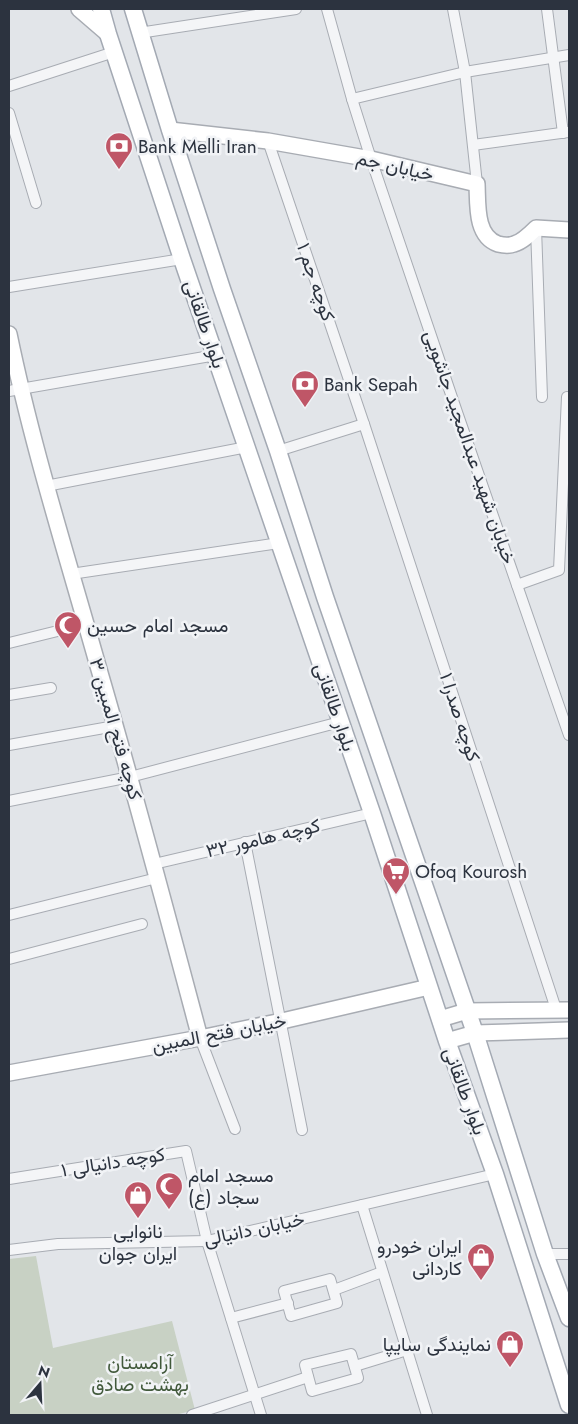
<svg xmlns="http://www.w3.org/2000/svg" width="578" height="1424" font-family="Jost,Vazirmatn,sans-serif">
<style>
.green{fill:#c8d1c4}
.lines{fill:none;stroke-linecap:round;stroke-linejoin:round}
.street-casing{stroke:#a8acb3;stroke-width:12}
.secondary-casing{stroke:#a8acb3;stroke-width:18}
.primary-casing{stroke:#a3a9b3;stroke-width:19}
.street{stroke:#f4f5f7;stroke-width:10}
.secondary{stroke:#fff;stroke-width:15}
.primary{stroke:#fff;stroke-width:16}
.labels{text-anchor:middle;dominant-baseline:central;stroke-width:5;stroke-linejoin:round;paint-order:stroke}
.poi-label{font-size:19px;fill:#2c333f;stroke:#f1f3f6;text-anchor:start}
.street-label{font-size:19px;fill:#2c333f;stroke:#f1f3f6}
.park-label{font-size:19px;fill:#41593b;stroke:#f1f3f6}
</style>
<rect width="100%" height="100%" fill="#e2e5e9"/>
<polygon class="green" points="36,1256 53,1348 172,1321 195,1410 175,1415 9,1415 9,1259"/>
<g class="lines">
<g class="street-casing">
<g id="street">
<polyline points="327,9 352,99 371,159 458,415 569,735"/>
<polyline points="453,9 465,72 477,184"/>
<polyline points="547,9 563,133"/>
<polyline points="139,33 296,9"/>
<polyline points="9,86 114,52"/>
<polyline points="352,99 465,72 569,55"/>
<polyline points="9,113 36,203"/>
<polyline points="268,141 364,424 556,1009"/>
<polyline points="473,145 568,132"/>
<polyline points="536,228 542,397"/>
<polyline points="9,287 182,259"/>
<polyline points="9,391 216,355"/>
<polyline points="278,451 364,424"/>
<polyline points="46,486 247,447"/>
<polyline points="71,574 279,543"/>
<polyline points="517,585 559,570 567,397"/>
<polyline points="9,643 86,624"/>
<polyline points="9,695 51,688"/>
<polyline points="9,745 115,726"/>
<polyline points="9,801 130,777 340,722"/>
<polyline points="245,842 302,1130"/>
<polyline points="154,864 372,813"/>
<polyline points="9,915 157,878"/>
<polyline points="9,959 142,924"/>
<polyline points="200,1038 235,1129"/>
<polyline points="9,1179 186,1151 207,1241 261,1415"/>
<polyline points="362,1205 427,1415"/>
<polyline points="9,1250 58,1244 207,1241 495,1174"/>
<polyline points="545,1254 569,1254"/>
<polygon points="330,1279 337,1303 291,1316 284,1291"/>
<polyline points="334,1290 382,1272"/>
<polyline points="231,1318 288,1303"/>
<polygon points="351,1354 358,1378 312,1391 305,1365"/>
<polyline points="355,1366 407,1350"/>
<polyline points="192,1415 308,1377"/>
</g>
</g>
<g class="secondary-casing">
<g id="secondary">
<polyline points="79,9 108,34"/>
<path d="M170,130L268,141L371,159L477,184C478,204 475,236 498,244C502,245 509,246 514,244C522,242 530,234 536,228L569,230"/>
<path d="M9,334C32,446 67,556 98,666C134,789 167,914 200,1038"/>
<polyline points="440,1019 467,1011 569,1010"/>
<polyline points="447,1041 475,1033 569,1030"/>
<polyline points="9,1073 200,1038 282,1021 429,987"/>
</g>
</g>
<g class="primary-casing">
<g id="primary">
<polyline points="101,9 108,34 182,259 372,813 447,1041 495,1174 569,1405"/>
<polyline points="133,9 170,130 222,289 278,451 325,597 475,1033 545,1254 569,1318"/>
</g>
</g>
<use href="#street" class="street"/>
<use href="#secondary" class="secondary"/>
<use href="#primary" class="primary"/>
</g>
<defs>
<g id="bank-pin" transform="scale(1.4375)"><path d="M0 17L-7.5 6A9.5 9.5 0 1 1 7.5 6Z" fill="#bf5667" stroke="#f1f3f6"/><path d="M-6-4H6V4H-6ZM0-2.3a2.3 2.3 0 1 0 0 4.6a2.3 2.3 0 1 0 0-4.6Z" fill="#fff"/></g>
<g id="mosque-pin" transform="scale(1.4375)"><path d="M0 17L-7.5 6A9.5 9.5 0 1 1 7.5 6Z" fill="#bf5667" stroke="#f1f3f6"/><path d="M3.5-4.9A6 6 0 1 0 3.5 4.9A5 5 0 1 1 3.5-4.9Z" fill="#fff"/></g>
<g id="supermarket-pin" transform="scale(1.4375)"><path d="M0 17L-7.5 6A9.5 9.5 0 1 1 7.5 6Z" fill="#bf5667" stroke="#f1f3f6"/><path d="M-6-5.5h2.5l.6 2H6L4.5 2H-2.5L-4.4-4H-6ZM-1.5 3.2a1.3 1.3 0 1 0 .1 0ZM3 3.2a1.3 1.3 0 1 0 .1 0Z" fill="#fff"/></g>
<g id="shop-pin" transform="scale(1.4375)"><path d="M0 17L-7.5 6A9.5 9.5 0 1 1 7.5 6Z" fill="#bf5667" stroke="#f1f3f6"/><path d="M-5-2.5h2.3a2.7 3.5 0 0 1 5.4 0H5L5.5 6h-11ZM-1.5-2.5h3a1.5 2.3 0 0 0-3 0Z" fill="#fff"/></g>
</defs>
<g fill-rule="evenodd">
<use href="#bank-pin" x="119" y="146"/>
<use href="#bank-pin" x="305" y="384"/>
<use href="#mosque-pin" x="68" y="625"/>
<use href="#supermarket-pin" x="396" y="871"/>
<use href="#mosque-pin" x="169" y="1186"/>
<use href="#shop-pin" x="138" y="1195"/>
<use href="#shop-pin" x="481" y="1257"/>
<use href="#shop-pin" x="510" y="1344"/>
</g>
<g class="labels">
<g class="poi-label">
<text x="138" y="146">Bank Melli Iran</text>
<text x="324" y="384">Bank Sepah</text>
<text x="87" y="625">مسجد امام حسین</text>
<text x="415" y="871">Ofoq Kourosh</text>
<text x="188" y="1175">مسجد امام<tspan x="188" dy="22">سجاد (ع)</tspan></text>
<text x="138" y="1231" text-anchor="middle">نانوایی<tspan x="138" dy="22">ایران جوان</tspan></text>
<text x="462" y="1246" text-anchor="end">ایران خودرو<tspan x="462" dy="22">کاردانی</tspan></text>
<text x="491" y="1344" text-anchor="end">نمایندگی سایپا</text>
</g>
<g class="street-label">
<text transform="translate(395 166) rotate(13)">خیابان جم</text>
<text transform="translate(316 282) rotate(71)">کوچه جم ۱</text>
<text transform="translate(205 324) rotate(71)">بلوار طالقانی</text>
<text transform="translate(470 447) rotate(71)">خیابان شهید عبدالمجید جاشویی</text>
<text transform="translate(335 707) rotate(71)">بلوار طالقانی</text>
<text transform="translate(460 717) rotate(72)">کوچه صدرا ۱</text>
<text transform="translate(116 729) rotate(74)">کوچه فتح المبین ۳</text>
<text transform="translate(263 838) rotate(-13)">کوچه هامور ۳۲</text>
<text transform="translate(219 1033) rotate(-11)">خیابان فتح المبین</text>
<text transform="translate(465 1091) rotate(70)">بلوار طالقانی</text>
<text transform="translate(113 1162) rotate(-9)">کوچه دانیالی ۱</text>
<text transform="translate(254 1229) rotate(-12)">خیابان دانیالی</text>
</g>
<g class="park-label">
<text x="140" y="1362">آرامستان<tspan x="140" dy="22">بهشت صادق</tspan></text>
</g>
</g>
<rect width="578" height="1424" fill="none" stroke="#2c333f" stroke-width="20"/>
<g transform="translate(40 1384) rotate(19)" stroke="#f1f3f6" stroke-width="4" paint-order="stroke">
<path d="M0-4L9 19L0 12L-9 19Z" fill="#2c333f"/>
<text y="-8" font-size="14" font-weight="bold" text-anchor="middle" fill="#2c333f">N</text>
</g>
</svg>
